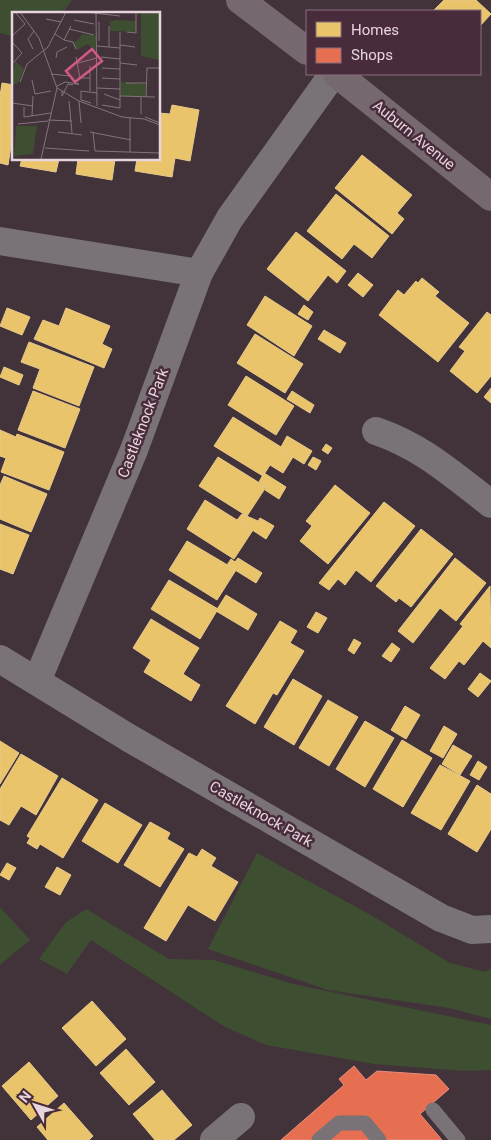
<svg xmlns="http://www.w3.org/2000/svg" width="491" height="1140" font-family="Roboto,sans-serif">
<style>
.green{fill:#3d4f30}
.homes{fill:#e9c46a;stroke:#e8c98c}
.shops{fill:#e76f51;stroke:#e78d7b}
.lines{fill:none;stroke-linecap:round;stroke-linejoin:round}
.lane{stroke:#797276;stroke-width:15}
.street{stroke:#797276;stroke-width:28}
.secondary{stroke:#75696f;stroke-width:28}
.labels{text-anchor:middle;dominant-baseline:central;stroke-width:5;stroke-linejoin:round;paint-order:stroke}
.street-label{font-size:15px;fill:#e7d4dd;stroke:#482c3b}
.inset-road{fill:none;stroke:#84737b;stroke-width:1}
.view{fill:#cf5a88;fill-opacity:0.15;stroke:#cf5a88;stroke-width:2.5}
.inset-edge{fill:none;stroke:#e7d4dd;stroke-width:2.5}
</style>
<rect width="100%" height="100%" fill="#42323a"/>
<g class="green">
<polygon points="0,0 72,0 62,14 14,14 14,37 0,33"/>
<polygon points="257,853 369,914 450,963 486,972 491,968 491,1019 449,1008 328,990 208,949"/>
<polygon points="0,907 30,940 0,965"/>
<polygon points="86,909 169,959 214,960 293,984 491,1025 491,1070 464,1071 374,1064 266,1045 225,1027 91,940 67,974 39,959 65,923"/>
</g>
<g class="homes">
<polygon points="444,0 476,0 491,14 480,26 480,11 433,11"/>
<polygon points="2,83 14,85 14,146 11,146 8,165 0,163 0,96"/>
<polygon points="172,105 199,110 190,161 175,158 172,177 135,171 137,159 159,159 159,113 170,114"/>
<polygon points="362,155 412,195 397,213 404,219 392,234 335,188"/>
<polygon points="22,159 59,159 56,172 20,166"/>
<polygon points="78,159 115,159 112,180 76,174"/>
<polygon points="336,194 389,236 372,258 354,244 342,259 307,231"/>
<polygon points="296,232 346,271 337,283 328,275 308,301 267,269"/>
<polygon points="358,273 373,285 363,297 348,285"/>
<polygon points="422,278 439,292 435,296 469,323 438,362 379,315 398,290 404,295 416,281 418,283"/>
<polygon points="265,296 312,326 294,356 247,325"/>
<polygon points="304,305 313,312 308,320 298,314"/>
<polygon points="7,308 30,317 22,335 0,326"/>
<polygon points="66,308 110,326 102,344 112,349 104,368 34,339 43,320 59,326"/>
<polygon points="487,312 491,315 491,376 477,393 450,371 465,351 459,347"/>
<polygon points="324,330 346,343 340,353 318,339"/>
<polygon points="255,334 303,364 285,393 237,363"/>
<polygon points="29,342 94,367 79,406 33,388 40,369 21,362"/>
<polygon points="4,367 23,375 19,385 0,377"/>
<polygon points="246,376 294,406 276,435 228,405"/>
<polygon points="491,388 491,403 484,397"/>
<polygon points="33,391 80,409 65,448 18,430"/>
<polygon points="292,391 314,405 310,413 287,399"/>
<polygon points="233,417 281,447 280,449 293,457 283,473 270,465 263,476 214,446"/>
<polygon points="0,430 16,437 17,434 64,452 49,490 1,472 6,458 0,456"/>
<polygon points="287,436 312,451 304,464 280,449"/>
<polygon points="326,444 332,448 328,454 322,450"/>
<polygon points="218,457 266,487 247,516 199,486"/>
<polygon points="313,457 321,461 316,470 308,465"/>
<polygon points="264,473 286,487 279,499 265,490 267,487 259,482"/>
<polygon points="4,476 47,494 31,532 0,519 0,485"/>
<polygon points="335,485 370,513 328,564 300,541 312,526 306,521"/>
<polygon points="205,500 253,530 234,559 187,529"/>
<polygon points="384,502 415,526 371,582 356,570 345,585 338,579 329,590 319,583"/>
<polygon points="242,514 258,521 260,518 274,526 266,539 237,520"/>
<polygon points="0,524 29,535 13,574 0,569"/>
<polygon points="421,529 453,554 411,607 399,598 396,602 376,586"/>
<polygon points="187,541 236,570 217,600 169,570"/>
<polygon points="238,558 262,573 256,583 227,565 231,559 235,562"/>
<polygon points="455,558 486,583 456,621 440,608 413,643 398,631"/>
<polygon points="169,580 218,609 200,639 151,609"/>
<polygon points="490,586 491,648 483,641 464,665 459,661 445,679 430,668 463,626 460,624"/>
<polygon points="226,595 257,614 248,630 216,611"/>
<polygon points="316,612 327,618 318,633 307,627"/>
<polygon points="151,619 199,648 183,674 200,685 191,701 144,672 151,660 133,648"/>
<polygon points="280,621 297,631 290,643 304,651 277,695 273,693 255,724 226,706"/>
<polygon points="354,639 361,643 354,654 348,650"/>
<polygon points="392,643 400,649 391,662 382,656"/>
<polygon points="480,673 491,681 478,697 468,689"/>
<polygon points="293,679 322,696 294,745 264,727"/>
<polygon points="328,700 358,717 329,766 299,748"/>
<polygon points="405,706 420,715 406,739 391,730"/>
<polygon points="365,721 394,738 365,787 336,769"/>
<polygon points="444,726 457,734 443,758 430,751"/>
<polygon points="402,740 432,758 403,807 373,789"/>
<polygon points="0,741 19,753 0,784"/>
<polygon points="453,745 472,756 460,775 442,764"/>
<polygon points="21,754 58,776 36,815 21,806 9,825 0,820 0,789"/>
<polygon points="478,761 487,767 479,780 470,775"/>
<polygon points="440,765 470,781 441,830 411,813"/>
<polygon points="62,778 98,800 63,858 40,844 37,849 27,843 30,838 27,836"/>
<polygon points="477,785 491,794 491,829 477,852 448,834"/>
<polygon points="105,803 142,825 118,863 82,841"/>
<polygon points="150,822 170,833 167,839 184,849 160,887 124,865"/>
<polygon points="202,849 216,858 211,866 238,882 215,921 188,905 166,941 144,928 189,853 197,857"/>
<polygon points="7,863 16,868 9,880 0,875"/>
<polygon points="57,867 71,875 60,895 45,887"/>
<polygon points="92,1001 126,1039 96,1066 62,1028"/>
<polygon points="126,1049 155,1082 129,1105 100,1073"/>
<polygon points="29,1062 58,1096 31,1120 2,1086"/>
<polygon points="162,1090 192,1125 174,1140 155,1140 133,1114"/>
<polygon points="64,1103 93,1136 89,1140 48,1140 37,1127"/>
</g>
<polygon class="shops" points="354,1066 366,1080 377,1071 436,1075 449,1089 420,1114 442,1140 281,1140 344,1085 339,1079"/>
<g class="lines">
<g class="lane">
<polyline points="433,1110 458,1140"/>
<polyline points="319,1140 339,1123 365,1123 379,1140"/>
</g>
<g class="street">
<polyline points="0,241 199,273"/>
<path d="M376,431C423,447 453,475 491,504"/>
<polyline points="0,659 129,738 441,918 472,930 491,929"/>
<polyline points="37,681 134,450 199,273 230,218 333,74"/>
<polyline points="214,1140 241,1117"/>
</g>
<g class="secondary">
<polyline points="240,0 307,51"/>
<polyline points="337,74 491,197"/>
</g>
</g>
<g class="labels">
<g class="street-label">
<text transform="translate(414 135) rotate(39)">Auburn Avenue</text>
<text transform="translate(143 423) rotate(-69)">Castleknock Park</text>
<text transform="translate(261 814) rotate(30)">Castleknock Park</text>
</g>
</g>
<g transform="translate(12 12)">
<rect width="148" height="148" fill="#42323a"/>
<path d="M129,0H147V48L129,44ZM106,8L124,9V20L98,19V9ZM71,22L84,24L83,39L76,32L65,38L62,31ZM3,49L12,57L6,71L0,73ZM109,70L134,72L133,84H109ZM4,114H25L21,142L2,144Z" fill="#3d4f30"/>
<path class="inset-road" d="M8,0L27,26L45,76L67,89L110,105L132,107L148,113M73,0L108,4M84,0L85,94M34,7L49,10M62,8L82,12M87,10V29M97,14V35M57,17L82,23M115,20L124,21V0M43,22L52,28L59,14M0,24L13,12L3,0M52,28L61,30L64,37M0,30L10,41L0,52M108,33L123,35M85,34L108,36M21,37L16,27L22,19M64,45L68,66H78M89,45L108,47M44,46L45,40L55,35M66,51L85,46M108,51L125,53M78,54V79M90,56L108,57M39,62L59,64M90,66L108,67M20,68L23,82L39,79M8,70L15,52L36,35L54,0M114,71H135M45,74L53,70L67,72H63M85,76L108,77M50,79V84L56,72L61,73M92,82L108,88M108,84L143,85M134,85L135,56H148M57,89L60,121M67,89L69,111M0,91L21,94M79,91L69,88V79L85,81M90,93L108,96V20M12,95V105L39,101M129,102V85M20,104L21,84M133,105L148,111M36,108L60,109M6,112L36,109M46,120L70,123M78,120L119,128M81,120L83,139L148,141M33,136L77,139M118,140V106M29,147L45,76"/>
<path class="view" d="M80,37L90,49L63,70L54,59Z"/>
<rect width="148" height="148" class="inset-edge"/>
</g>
<rect x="306" y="10" width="175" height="65" fill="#482c3b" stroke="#886f7c"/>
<rect x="316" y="22" width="25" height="15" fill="#e9c46a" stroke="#886f7c"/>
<text x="351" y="35" font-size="15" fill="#e7d4dd">Homes</text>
<rect x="316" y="48" width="25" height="15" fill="#e76f51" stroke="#886f7c"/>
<text x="351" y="60" font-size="15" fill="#e7d4dd">Shops</text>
<g transform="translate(35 1105) rotate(309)" stroke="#482c3b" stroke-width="4" paint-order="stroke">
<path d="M0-4L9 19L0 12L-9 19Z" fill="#e7d4dd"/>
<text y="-8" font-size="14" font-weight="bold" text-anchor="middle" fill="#e7d4dd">N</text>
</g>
</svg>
